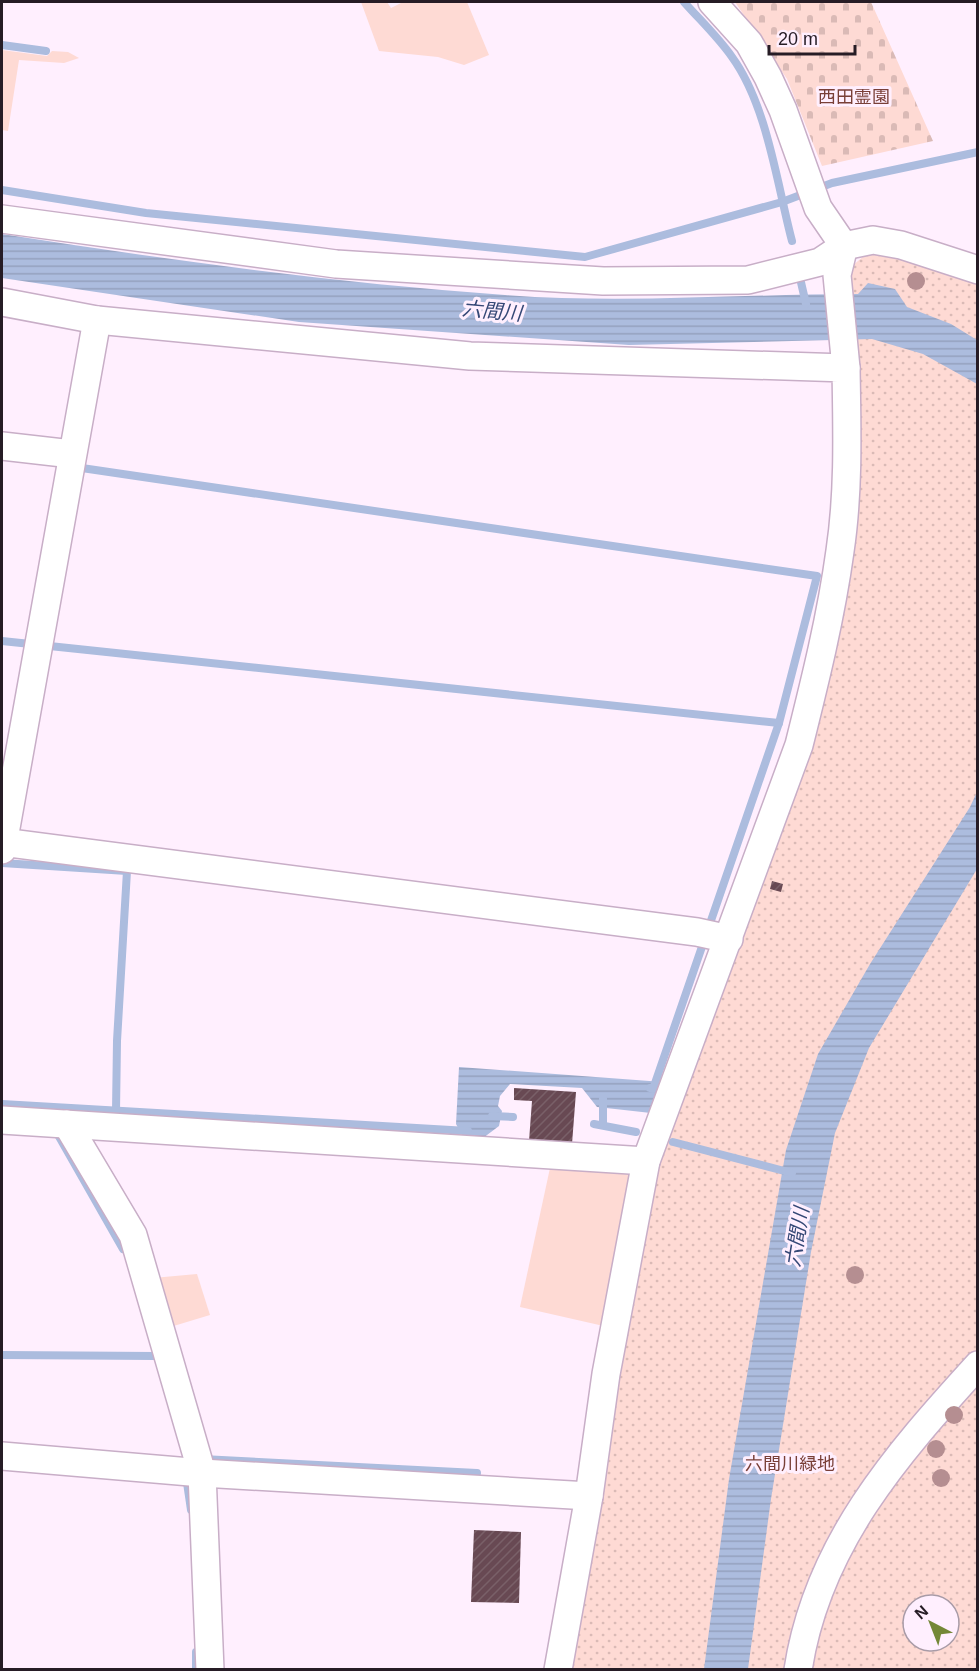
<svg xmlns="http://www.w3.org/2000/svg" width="979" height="1671" font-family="Helvetica,'Noto Sans JP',sans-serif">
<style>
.grass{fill:#fedad4}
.cemetery{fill:url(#cemetery-stones)}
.park{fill:url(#park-dots);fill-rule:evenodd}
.water{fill:url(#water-rules)}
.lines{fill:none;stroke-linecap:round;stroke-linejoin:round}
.stream{stroke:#acbcde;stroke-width:8}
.building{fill:url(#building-hatch)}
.minor-casing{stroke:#c8aec7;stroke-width:30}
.minor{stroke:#fff;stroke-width:27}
.tree{fill:#b58e91}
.labels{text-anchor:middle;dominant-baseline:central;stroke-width:6;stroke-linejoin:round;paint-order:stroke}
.park-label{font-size:18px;fill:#793f37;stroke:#ffeffe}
.water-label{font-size:20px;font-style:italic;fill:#354876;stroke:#ffeffe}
</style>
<defs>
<pattern id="cemetery-stones" width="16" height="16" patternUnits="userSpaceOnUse" patternTransform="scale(1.5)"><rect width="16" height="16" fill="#fedad4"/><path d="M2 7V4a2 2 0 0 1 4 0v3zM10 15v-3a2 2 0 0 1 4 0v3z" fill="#dabab6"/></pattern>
<pattern id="park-dots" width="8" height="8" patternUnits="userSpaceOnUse" patternTransform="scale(1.5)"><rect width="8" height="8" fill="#fedad4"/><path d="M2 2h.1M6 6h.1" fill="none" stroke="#dabab6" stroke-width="1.8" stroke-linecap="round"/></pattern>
<pattern id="water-rules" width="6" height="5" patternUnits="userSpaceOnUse" patternTransform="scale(1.5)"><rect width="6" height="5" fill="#acbcde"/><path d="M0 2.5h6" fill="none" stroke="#94a1be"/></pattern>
<pattern id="building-hatch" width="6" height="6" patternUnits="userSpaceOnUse" patternTransform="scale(1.5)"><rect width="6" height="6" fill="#684953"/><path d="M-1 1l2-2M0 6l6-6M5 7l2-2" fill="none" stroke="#796068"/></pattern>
</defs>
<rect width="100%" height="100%" fill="#ffeffe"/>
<g class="grass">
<polygon points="361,2 387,2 391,8 403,2 467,2 489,55 464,65 438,57 379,51"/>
<polygon points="2,50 47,56 52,51 68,52 79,58 64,63 19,60 8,131 2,130"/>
<polygon points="550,1168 628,1172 633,1179 608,1327 520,1307"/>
<polygon points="197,1274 210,1315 167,1328 153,1278"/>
</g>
<polygon class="cemetery" points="735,2 871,2 933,141 822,166 787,79"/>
<path class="park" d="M892,250L978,276L977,1669L568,1670L651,1182L834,646L845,272L865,255ZM913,1605H949V1641H913Z"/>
<g class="water">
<path d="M2,234C168,260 336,283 505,295C623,304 740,294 858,294L868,283L895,289L907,307L951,324L977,340V384L923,354L872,339L629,345L299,322L2,278Z"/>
<polygon points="977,792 977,869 869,1048 835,1133 811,1252 771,1499 748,1669 704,1669 729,1479 786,1150 818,1054 870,964 970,807"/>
<polygon points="459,1067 663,1082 651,1113 597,1107 582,1088 510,1084 500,1096 498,1106 502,1111 499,1126 483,1138 462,1135 456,1124"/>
</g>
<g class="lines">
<g class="stream">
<path d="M684,2C700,20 718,37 732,57C767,105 777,184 792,241"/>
<polyline points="2,45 46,51"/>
<polyline points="2,190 146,213 585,257 782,202 832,183 978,152"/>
<polyline points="800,278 806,304"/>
<polyline points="75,467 817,576 779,723 653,1089 650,1088"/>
<polyline points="2,641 779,723"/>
<polyline points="2,863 127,871 117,1041 116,1111"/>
<polyline points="2,1104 468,1131"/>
<polyline points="492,1116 513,1117"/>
<polyline points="594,1124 636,1132"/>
<polyline points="603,1124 603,1098"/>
<polyline points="57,1133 123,1249"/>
<polyline points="673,1142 792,1173"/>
<polyline points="2,1355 155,1356"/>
<polyline points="202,1459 477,1473"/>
<polyline points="186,1476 191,1510"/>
<polyline points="196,1652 196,1670"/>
</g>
</g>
<g class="building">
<polygon points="772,881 783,884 781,892 770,889"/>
<polygon points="514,1088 576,1092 572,1144 529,1141 532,1101 514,1100"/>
<polygon points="474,1530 521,1532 519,1603 471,1602"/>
</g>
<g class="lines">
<g class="minor-casing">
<g id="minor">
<polyline points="712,2 749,43 768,77 783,110 818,208 844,246 837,275 846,368"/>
<polyline points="2,219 336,264 603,281 748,280 820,262 844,246 873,240 901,245 978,270"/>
<path d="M2,302L97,320L470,356L846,368C847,429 849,491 840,551C831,617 815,681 799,745L646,1161L606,1374L589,1496L558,1670"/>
<polyline points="2,446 72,454"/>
<polyline points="2,842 697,932 729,939"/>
<polyline points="2,850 97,320"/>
<polyline points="2,1120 646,1161"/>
<polyline points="67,1124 133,1235 202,1473 210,1670"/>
<polyline points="2,1456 202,1473 589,1496"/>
<path d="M798,1670C817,1545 896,1455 978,1365"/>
</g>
</g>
<use href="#minor" class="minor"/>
</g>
<g class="tree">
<circle cx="916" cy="281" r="9"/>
<circle cx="855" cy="1275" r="9"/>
<circle cx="954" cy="1415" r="9"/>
<circle cx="936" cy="1449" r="9"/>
<circle cx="941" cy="1478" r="9"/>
</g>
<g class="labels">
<g class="park-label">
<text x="854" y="97">西田霊園</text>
<text x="790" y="1464">六間川緑地</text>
</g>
<g class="water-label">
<text transform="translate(492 311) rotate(5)">六間川</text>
<text transform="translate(797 1237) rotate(-81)">六間川</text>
</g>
</g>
<rect width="979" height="1671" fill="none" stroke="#261c25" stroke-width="6"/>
<g transform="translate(931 1623) rotate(318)"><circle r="28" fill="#ffeffe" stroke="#a89ba7" stroke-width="1.5"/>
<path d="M0-4.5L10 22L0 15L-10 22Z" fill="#748736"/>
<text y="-9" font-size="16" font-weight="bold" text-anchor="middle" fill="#261c25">N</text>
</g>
<path d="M769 45v9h86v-9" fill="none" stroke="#261c25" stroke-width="3"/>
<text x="778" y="45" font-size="18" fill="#261c25" stroke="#ffeffe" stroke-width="4.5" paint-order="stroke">20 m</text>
</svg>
